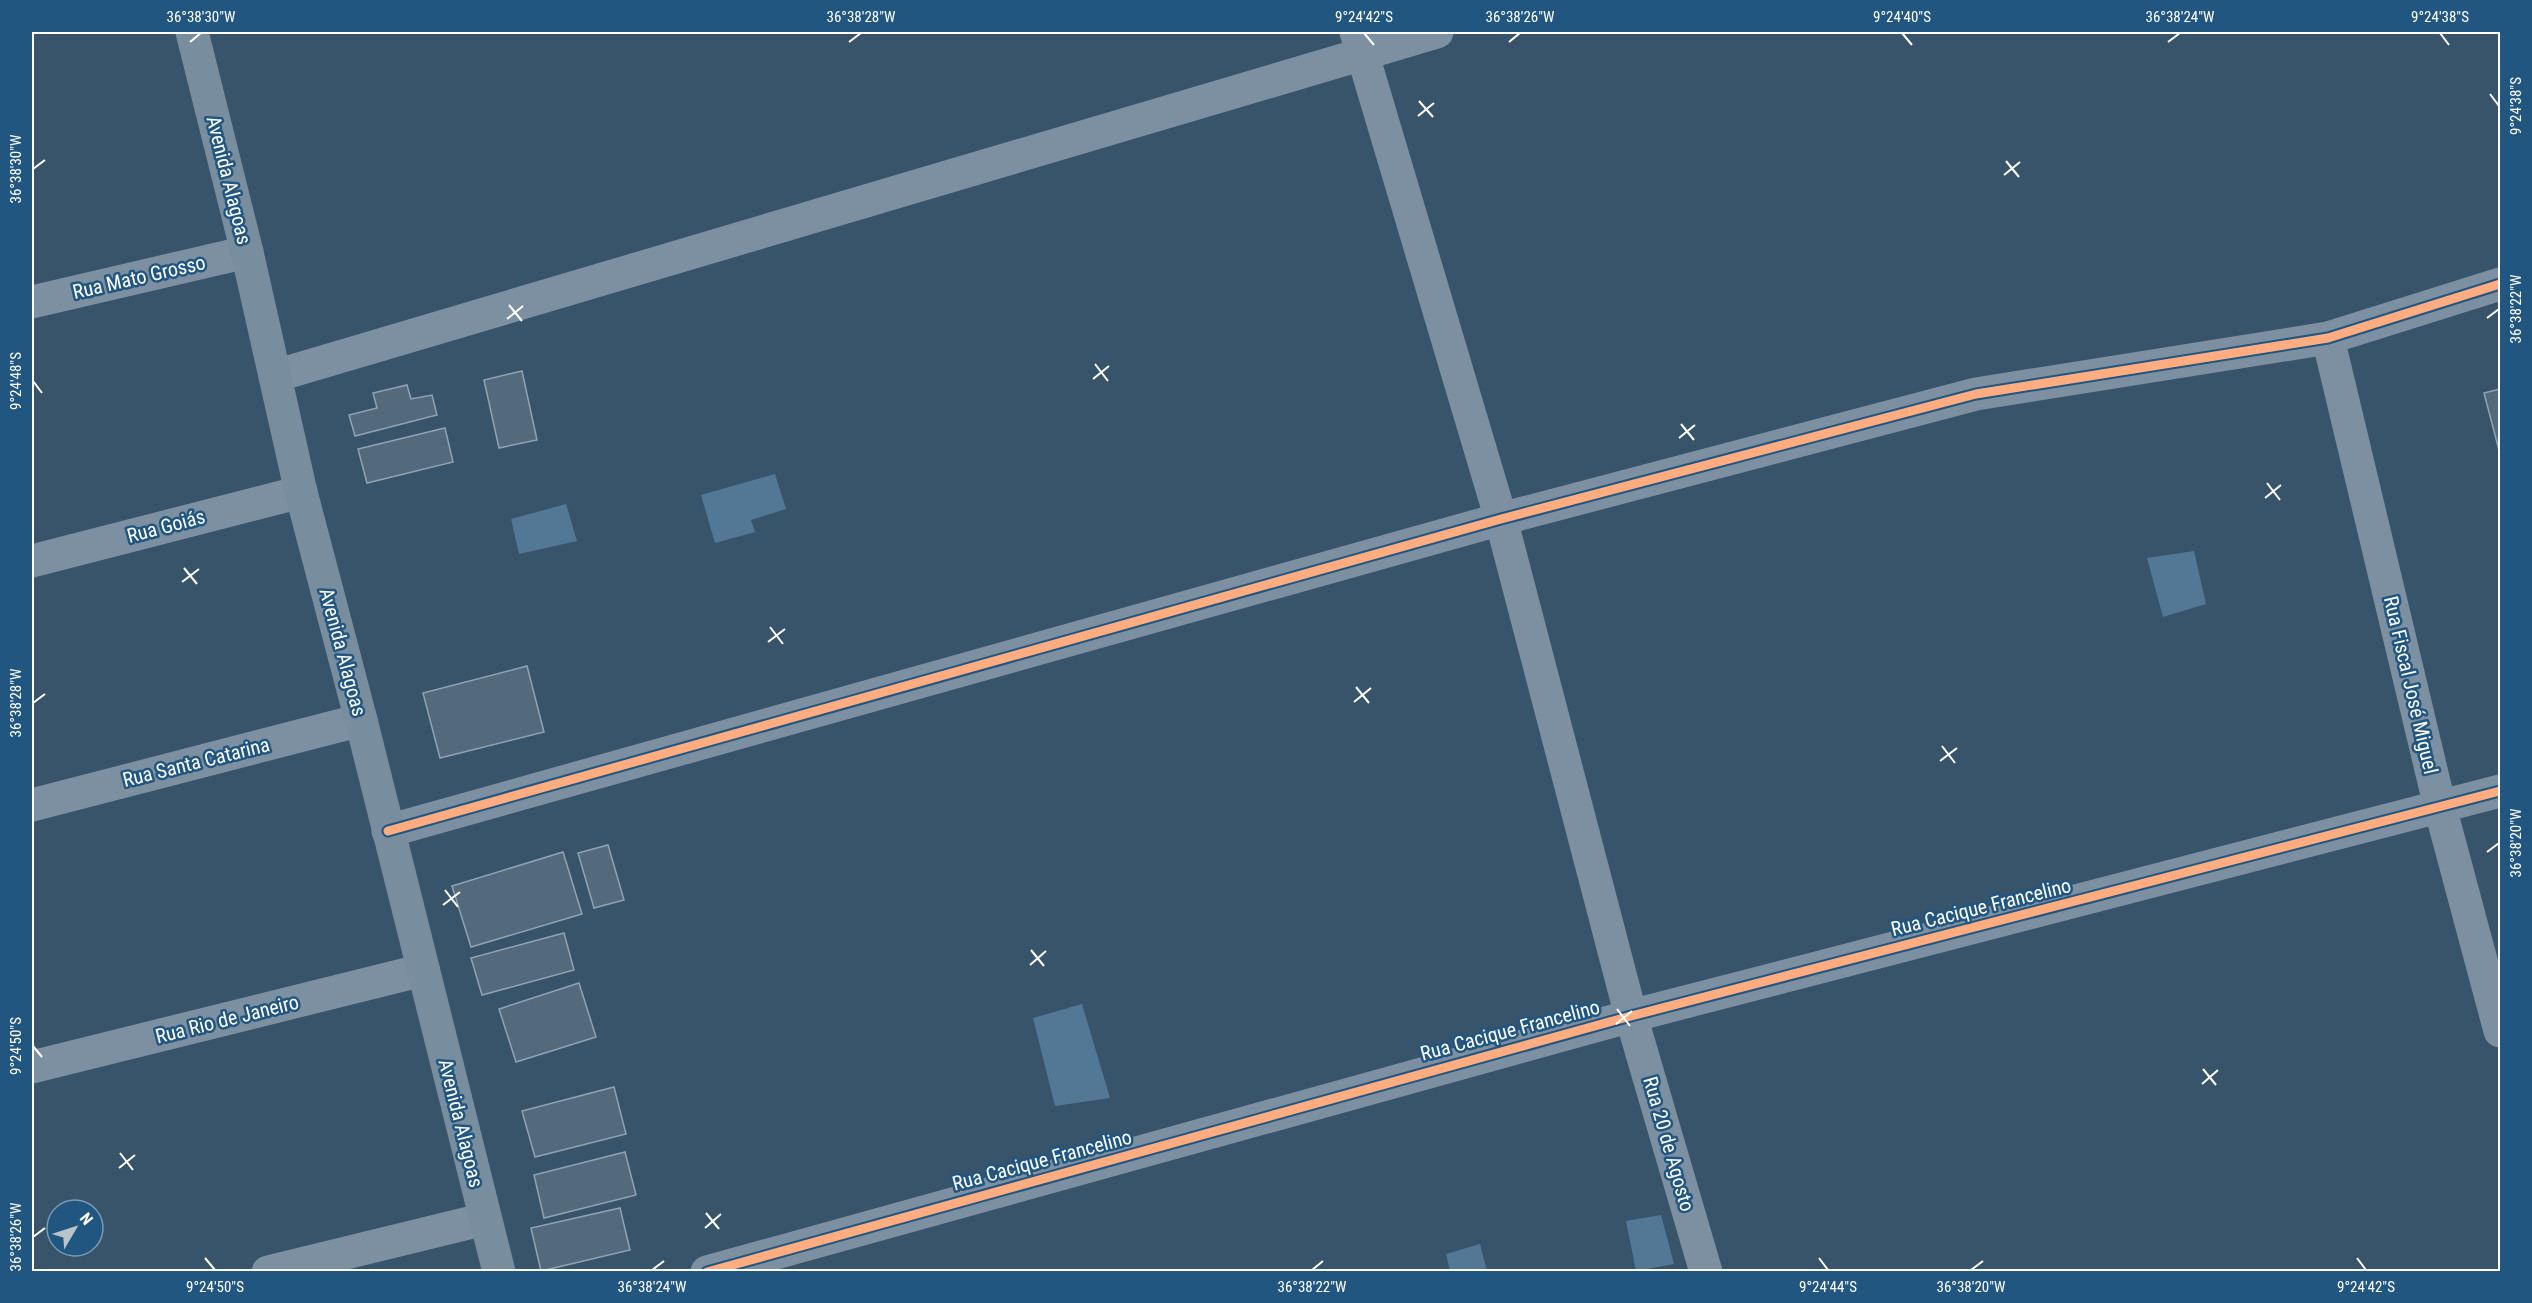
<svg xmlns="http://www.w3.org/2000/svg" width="2532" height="1303" font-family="'Roboto Condensed',sans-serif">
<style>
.water{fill:#537896}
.building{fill:#536a7d;stroke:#91a2b0;stroke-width:1.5}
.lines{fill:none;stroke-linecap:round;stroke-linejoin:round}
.street{stroke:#7d90a1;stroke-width:33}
.secondary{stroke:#788d9d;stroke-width:33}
.cycleway-casing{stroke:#215681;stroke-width:13}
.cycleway{stroke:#ffac80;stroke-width:9}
.ticks{fill:none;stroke:#fff;stroke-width:2}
.labels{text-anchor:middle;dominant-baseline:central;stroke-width:5;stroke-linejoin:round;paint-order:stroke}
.street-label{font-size:20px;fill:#fff;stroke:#215681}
.neatline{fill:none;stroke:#fff;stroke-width:2}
.ticks-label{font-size:15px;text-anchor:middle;fill:#fff}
</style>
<rect width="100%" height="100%" fill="#37546b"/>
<g class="water">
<polygon points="775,474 786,509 751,520 755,532 715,543 701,495"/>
<polygon points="566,504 577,541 519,554 511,519"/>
<polygon points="2194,551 2206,604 2163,617 2147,558"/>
<polygon points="1082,1004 1110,1098 1055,1106 1033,1018"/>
<polygon points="1661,1215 1674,1264 1636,1271 1626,1221"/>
<polygon points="1480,1244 1487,1271 1450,1271 1446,1254"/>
</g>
<g class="building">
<polygon points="522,371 537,440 499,448 484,380"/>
<polygon points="407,385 411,399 432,395 437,415 355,436 349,415 377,408 373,393"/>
<polygon points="2500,389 2500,454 2484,393"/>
<polygon points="445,428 453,462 367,483 358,449"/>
<polygon points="527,666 544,732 440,758 423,693"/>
<polygon points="608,845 624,900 594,908 578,853"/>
<polygon points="563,852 582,914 471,947 452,886"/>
<polygon points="564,933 574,970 482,995 471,958"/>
<polygon points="579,983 596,1037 516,1062 499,1009"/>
<polygon points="614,1087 626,1134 535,1157 522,1111"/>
<polygon points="625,1152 636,1195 544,1218 534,1175"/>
<polygon points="620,1208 630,1250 541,1271 531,1228"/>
</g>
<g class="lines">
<g class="street">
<polyline points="1356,32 1501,519 1631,1016 1706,1272"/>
<polyline points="32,302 247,252"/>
<polyline points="2328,338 2440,807 2500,1031"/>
<polyline points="275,376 1437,32"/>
<polyline points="32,561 301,492"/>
<polyline points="32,805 361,720"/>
<polyline points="388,831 1501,519 1976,394 2328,338 2500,284"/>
<polyline points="32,1067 423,970"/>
<polyline points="268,1272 485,1219"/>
<polyline points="707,1272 1631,1016 2500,791"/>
</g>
<polyline class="secondary" points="192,32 247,252 301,492 361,720 499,1272"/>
<g class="cycleway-casing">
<g id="cycleway">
<polyline points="388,831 1501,519 1976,394 2328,338 2500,284"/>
<polyline points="707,1272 1631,1016 2500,791"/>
</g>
</g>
<use href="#cycleway" class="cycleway"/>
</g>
<path class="ticks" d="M1364,33L1374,45M1902,33L1912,45M2440,33L2449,45M190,42L201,33M849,42L861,33M1509,42L1520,33M2168,42L2180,33M2490,94L2499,106M1419,101L1433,117M1418,116L1434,103M2006,161L2019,177M33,169L45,160M2004,175L2020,162M509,305L522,321M2487,318L2499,309M507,319L523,306M1095,364L1108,381M1093,379L1109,366M33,381L42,393M1681,424L1694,440M1679,438L1695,425M2267,483L2280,500M2265,498L2281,485M184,568L197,584M182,582L199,569M770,627L783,644M768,642L785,629M1356,687L1369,703M1354,702L1371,688M33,703L45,694M1942,746L1955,763M1940,761L1957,748M2487,852L2499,843M445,890L458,907M443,905L460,892M1031,950L1044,966M1030,965L1046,951M1617,1009L1630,1026M1616,1024L1632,1011M33,1046L42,1057M2203,1069L2216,1085M2202,1084L2218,1070M120,1153L133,1170M119,1168L135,1155M706,1213L719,1229M705,1228L721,1214M33,1237L45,1228M205,1258L215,1270M1819,1258L1828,1270M2357,1258L2366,1270M652,1270L664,1261M1312,1270L1323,1261M1971,1270L1983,1261"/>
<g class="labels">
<g class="street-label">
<text transform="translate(229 180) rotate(76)">Avenida Alagoas</text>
<text transform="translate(139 277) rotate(-13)">Rua Mato Grosso</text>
<text transform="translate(166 526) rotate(-15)">Rua Goiás</text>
<text transform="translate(343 652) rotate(75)">Avenida Alagoas</text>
<text transform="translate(2411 685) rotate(77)">Rua Fiscal José Miguel</text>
<text transform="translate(196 762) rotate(-14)">Rua Santa Catarina</text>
<text transform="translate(1981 907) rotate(-14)">Rua Cacique Francelino</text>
<text transform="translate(227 1019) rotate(-14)">Rua Rio de Janeiro</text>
<text transform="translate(1510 1030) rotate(-15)">Rua Cacique Francelino</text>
<text transform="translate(461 1123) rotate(76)">Avenida Alagoas</text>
<text transform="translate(1669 1144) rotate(74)">Rua 20 de Agosto</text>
<text transform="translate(1042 1160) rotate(-15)">Rua Cacique Francelino</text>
</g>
</g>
<rect width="2532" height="1303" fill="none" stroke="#215681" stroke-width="66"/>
<g transform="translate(75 1228) rotate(51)"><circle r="28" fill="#215681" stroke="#7a9ab3" stroke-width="1.5"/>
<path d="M0-4.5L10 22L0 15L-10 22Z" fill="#b9c3cb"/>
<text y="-9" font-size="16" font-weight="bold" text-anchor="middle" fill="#ffffff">N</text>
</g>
<rect x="33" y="33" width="2466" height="1237" class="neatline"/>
<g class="ticks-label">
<text x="201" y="22">36°38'30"W</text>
<text x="861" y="22">36°38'28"W</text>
<text x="1364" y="22">9°24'42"S</text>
<text x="1520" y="22">36°38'26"W</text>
<text x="1902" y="22">9°24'40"S</text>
<text x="2180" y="22">36°38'24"W</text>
<text x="2440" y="22">9°24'38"S</text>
<text transform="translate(2516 106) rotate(-90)" y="5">9°24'38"S</text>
<text transform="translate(16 169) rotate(-90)" y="5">36°38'30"W</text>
<text transform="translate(2516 309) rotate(-90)" y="5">36°38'22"W</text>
<text transform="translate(16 381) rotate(-90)" y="5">9°24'48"S</text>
<text transform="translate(16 703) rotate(-90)" y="5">36°38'28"W</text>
<text transform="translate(2516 843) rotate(-90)" y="5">36°38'20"W</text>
<text transform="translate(16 1046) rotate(-90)" y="5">9°24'50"S</text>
<text transform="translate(16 1237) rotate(-90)" y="5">36°38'26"W</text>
<text x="215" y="1292">9°24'50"S</text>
<text x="652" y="1292">36°38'24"W</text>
<text x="1312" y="1292">36°38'22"W</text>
<text x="1828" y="1292">9°24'44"S</text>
<text x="1971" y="1292">36°38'20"W</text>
<text x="2366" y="1292">9°24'42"S</text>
</g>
</svg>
